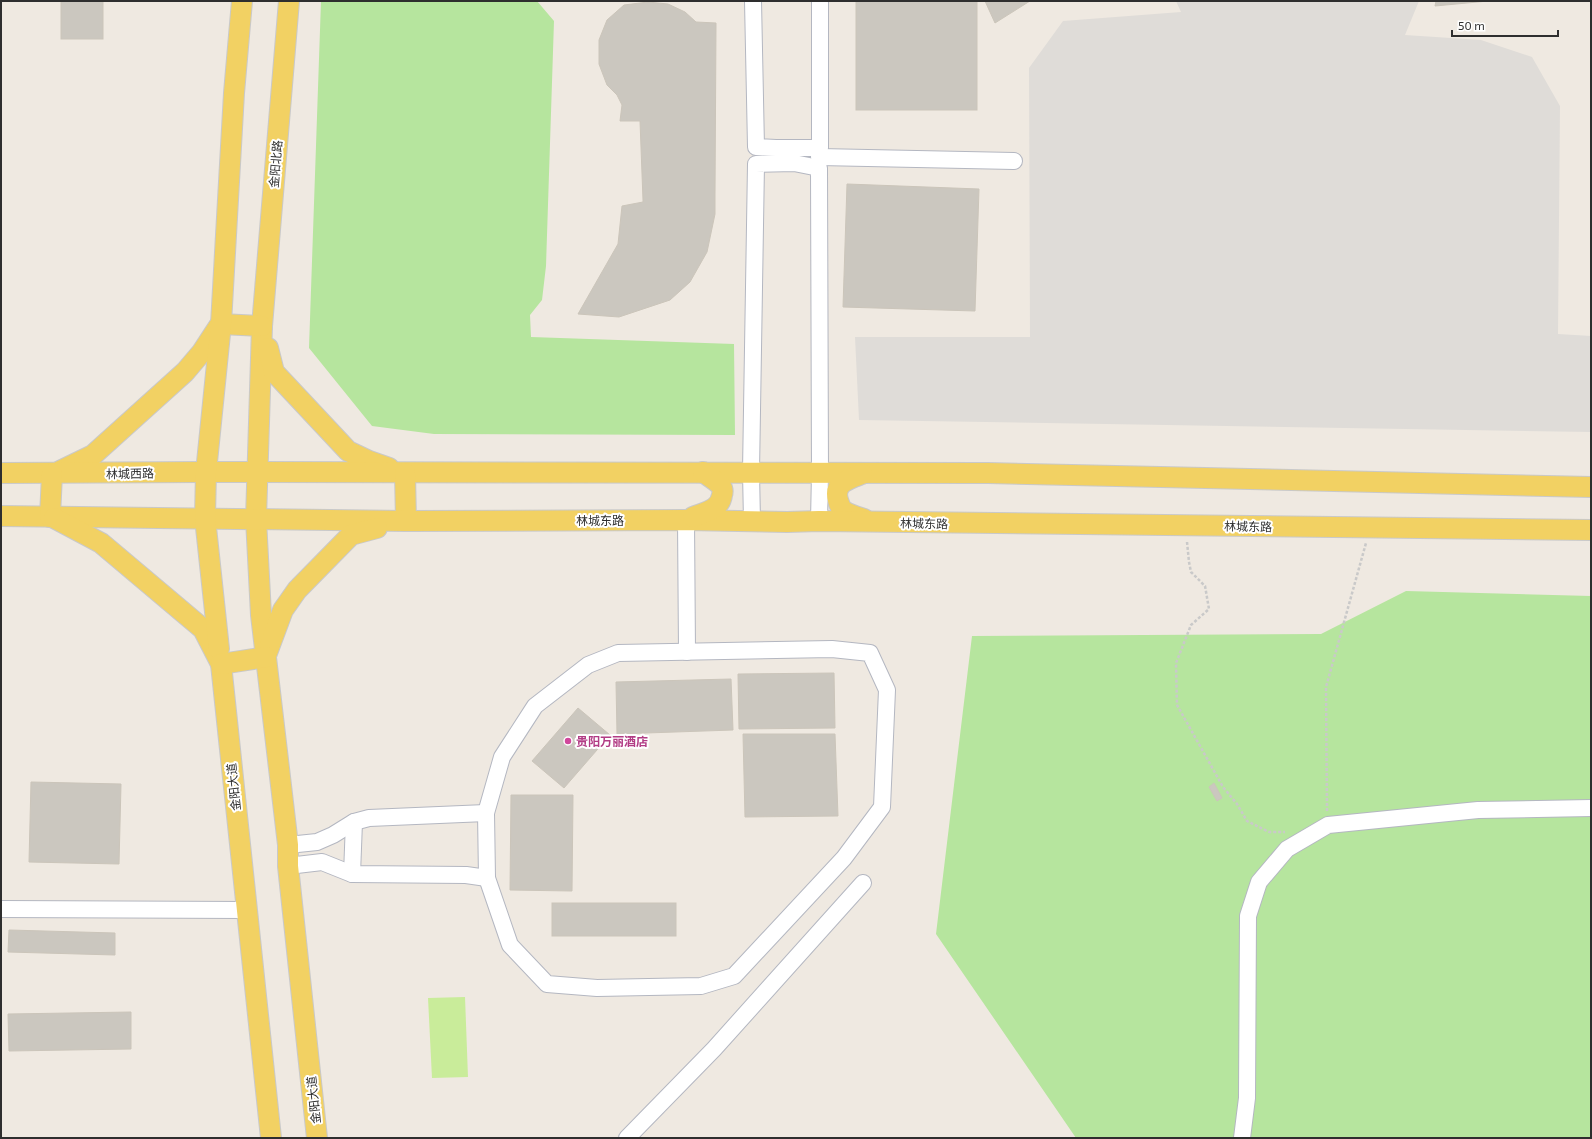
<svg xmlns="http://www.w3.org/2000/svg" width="1592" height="1139" font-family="'Exo 2','Noto Sans SC',sans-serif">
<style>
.green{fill:#b6e59e}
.pitch{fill:#c9ec9a}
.plaza{fill:#dfdcd8}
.building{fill:#cbc7bf;stroke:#cbc5ba}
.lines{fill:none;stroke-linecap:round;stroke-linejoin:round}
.minor-casing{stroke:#b4b7c1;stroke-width:18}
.major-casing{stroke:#c9c9c9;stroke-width:22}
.path{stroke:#c9c9c9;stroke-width:2.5;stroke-dasharray:3 2;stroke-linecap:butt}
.minor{stroke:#fff;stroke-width:16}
.major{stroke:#f2d163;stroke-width:20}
.hotel-dot{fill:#d1479c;stroke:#fff;stroke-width:1.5}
.labels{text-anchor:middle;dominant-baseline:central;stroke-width:4;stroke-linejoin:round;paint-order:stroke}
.street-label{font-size:12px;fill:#2e2e2e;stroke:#fff}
.hotel-label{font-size:12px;font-weight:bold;fill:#b23c85;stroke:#fff;text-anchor:start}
</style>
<rect width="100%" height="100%" fill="#efe9e1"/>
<g class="green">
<polygon points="321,1 537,1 554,21 546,266 542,300 530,315 531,337 734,344 735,435 434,434 372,426 309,348"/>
<polygon points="1406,591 1591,596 1591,1138 1076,1138 936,934 972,636 1321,634"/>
</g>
<polygon class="pitch" points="465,997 468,1077 432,1078 428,998"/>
<polygon class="plaza" points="1176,1 1419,1 1405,35 1481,40 1532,57 1560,106 1558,334 1591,336 1591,432 859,420 855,337 1030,337 1029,68 1063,21 1181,12"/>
<g class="building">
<rect x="61" y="1" width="42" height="38"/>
<rect x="856" y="1" width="121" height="109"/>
<polygon points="985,1 1030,1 995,23"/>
<polygon points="1436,1 1488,1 1435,6"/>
<polygon points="648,2 668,4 685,12 696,22 716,23 715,193 715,214 707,252 690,282 670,300 619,317 578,314 618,244 622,206 643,202 643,200 640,121 620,121 622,105 617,95 607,85 599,64 599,40 607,20 624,5"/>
<polygon points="847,184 979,189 975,311 843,307"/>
<polygon points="834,673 835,728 739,729 738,674"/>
<polygon points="731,679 733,730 617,734 616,682"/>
<polygon points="578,708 610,735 564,788 532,761"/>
<polygon points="743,734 835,734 838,816 745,817"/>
<polygon points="31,782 121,784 119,864 29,862"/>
<polygon points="1214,783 1222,798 1217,801 1209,787"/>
<polygon points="511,795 573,795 572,891 510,890"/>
<rect x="552" y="903" width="124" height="33"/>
<polygon points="9,930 115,933 115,955 8,952"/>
<polygon points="131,1012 131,1049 9,1051 8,1014"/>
</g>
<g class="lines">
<g class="minor-casing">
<g id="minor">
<polyline points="753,1 756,147 776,148 820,148 820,1"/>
<polyline points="819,157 1014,161"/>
<polyline points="686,520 687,652"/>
<polyline points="752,521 751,472 756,164 794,163 819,168 820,473 819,521"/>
<polygon points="832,649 870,653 887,690 882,807 844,858 734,976 701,986 597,988 547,984 510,945 487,878 486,813 502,757 535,706 588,665 618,653"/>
<polyline points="288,845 317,842 333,835 354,822 369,818 486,813"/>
<polyline points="288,866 322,862 352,874 466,875 487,878"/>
<polyline points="352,874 354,822"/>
<polyline points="1,909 246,910"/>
<polyline points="627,1138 714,1049 863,883"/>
<polyline points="1242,1138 1247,1098 1248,916 1259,882 1287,849 1328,825 1478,810 1591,808"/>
</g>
</g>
<g class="major-casing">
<g id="major">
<polyline points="289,1 262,326 256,519 261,615 288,845 288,866 317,1138"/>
<polyline points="221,324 262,326"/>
<polyline points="268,348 274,372 348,451 369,461 389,468"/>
<polyline points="60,471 93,455 185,372 202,352 219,326"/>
<polyline points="1,473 206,472 988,473 1591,487"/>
<polyline points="405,473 406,521"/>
<path d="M862,474C849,479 833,483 838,500C839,504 841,509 844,511C850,515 858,517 864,519"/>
<polyline points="1,516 406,521 686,520 787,522 819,521 1591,530"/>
<polyline points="50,517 52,474"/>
<path d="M693,517C705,512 720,510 722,495C723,492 723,489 721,486C717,481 708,476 703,472"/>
<polyline points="54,518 101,543 203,629 221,664 271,1138"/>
<polyline points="219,649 205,518 206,472 221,324 234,93 242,1"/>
<polyline points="267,653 283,610 297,590 351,535 377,528"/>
<polyline points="221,664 266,657"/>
</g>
</g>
<g class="path">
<polyline points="1187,542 1189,562 1191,572 1205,586 1209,609 1191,625 1176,663 1177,705 1223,787 1237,804 1247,821 1269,832 1285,832"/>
<polyline points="1327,811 1326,687 1366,543"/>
</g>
<use href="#minor" class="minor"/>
<use href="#major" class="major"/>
</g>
<circle class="hotel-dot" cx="568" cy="741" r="4"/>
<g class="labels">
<g class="street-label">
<text transform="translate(275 164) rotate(-85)">金阳北路</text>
<text transform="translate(130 473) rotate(-1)">林城西路</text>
<text x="600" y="520">林城东路</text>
<text transform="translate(924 523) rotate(1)">林城东路</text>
<text transform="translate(1248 526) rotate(1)">林城东路</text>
<text transform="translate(233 787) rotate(-96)">金阳大道</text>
<text transform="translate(313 1100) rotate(-96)">金阳大道</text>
</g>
<g class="hotel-label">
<text x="576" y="741">贵阳万丽酒店</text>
</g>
</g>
<rect width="1592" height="1139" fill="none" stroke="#2e2e2e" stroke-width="4"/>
<path d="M1452 30v6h106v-6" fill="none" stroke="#2e2e2e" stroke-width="2"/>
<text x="1458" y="30" font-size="12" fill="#2e2e2e" stroke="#ffffff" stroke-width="3" paint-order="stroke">50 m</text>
</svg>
